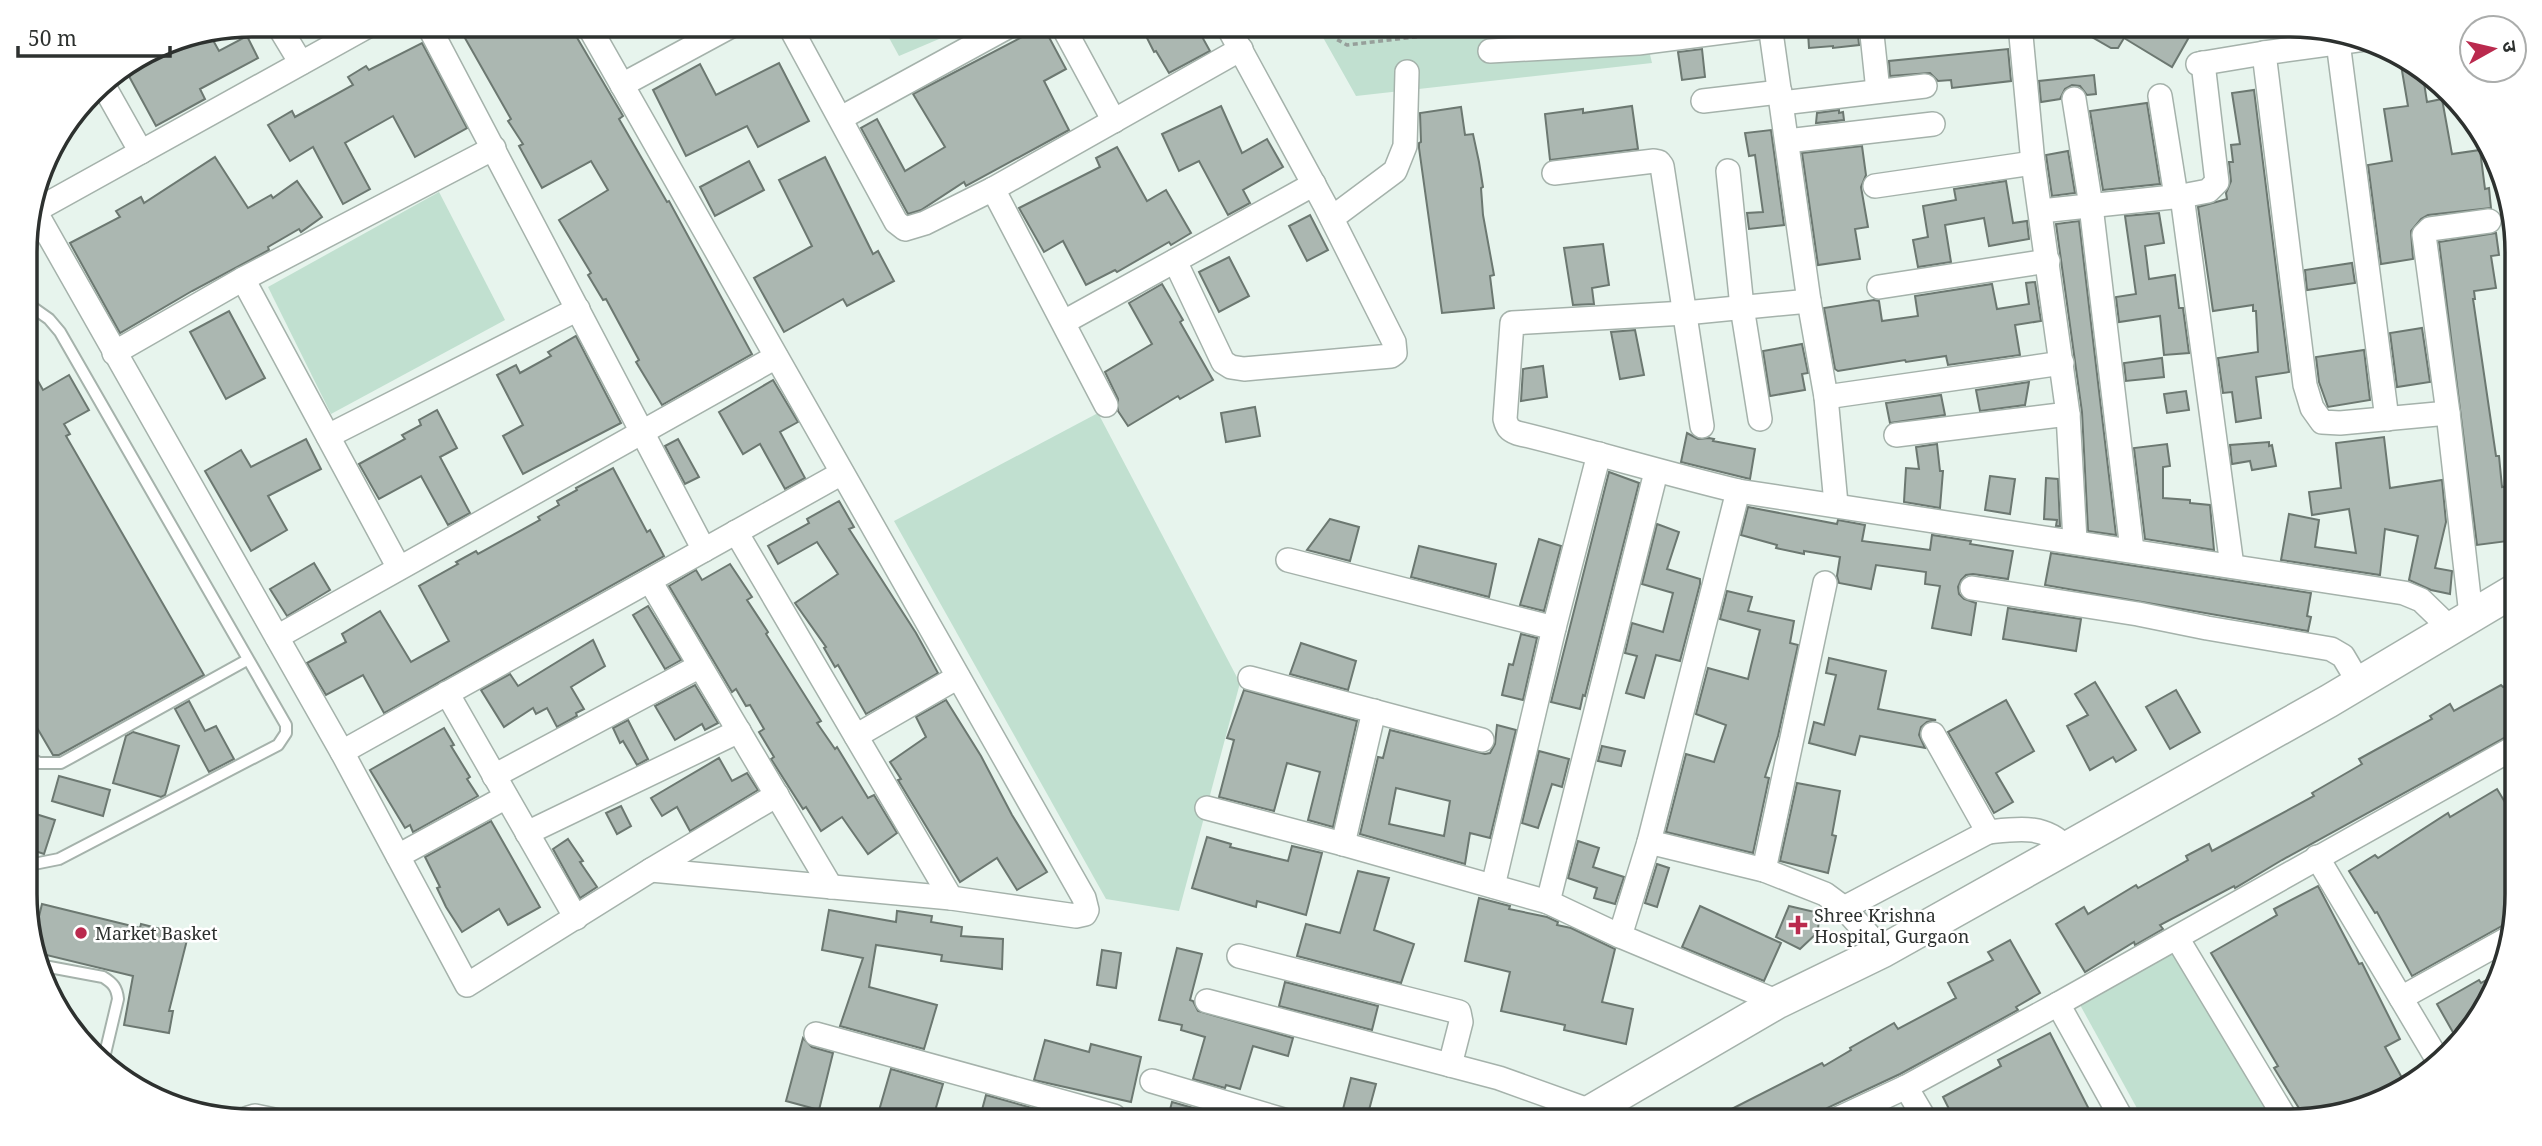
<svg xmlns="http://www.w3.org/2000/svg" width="2542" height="1146" font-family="'Noto Serif','Noto Sans Devanagari',serif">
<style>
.green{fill:#c1e0d0}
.building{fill:#abb7b1;stroke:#6c7871;stroke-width:2;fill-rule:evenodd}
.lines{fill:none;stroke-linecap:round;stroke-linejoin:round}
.lane-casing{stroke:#a5b2ab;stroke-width:14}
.street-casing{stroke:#a5b2ab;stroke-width:26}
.secondary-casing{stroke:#a5b2ab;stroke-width:35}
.path{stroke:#969f9a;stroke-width:3.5;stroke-dasharray:5 3.5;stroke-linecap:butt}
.lane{stroke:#fff;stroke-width:10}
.street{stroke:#fff;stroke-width:23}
.secondary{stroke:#fff;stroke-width:32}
.poi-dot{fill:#ba2a4e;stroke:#fff;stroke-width:2.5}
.labels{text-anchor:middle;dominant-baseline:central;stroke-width:5;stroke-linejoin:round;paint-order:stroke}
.poi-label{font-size:18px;fill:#2d312f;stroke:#fff;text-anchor:start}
.rim{fill:none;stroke:#2d312f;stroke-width:3.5}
</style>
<rect width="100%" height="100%" fill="#e7f4ed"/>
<g class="green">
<polygon points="882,25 972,25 899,56"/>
<polygon points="1316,25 1643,25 1652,63 1356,96"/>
<polygon points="439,192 505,320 331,414 268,287"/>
<polygon points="1098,413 1240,683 1179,911 1106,899 894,521"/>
<polygon points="2180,947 2276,1121 2144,1121 2079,1003"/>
</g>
<g class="building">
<polygon points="457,24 569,24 623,116 619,119 667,202 669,201 752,354 662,405 636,362 639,360 606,299 603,300 588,275 591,273 559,220 608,190 591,161 542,188 519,146 523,144 508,121 511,119"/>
<polygon points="1140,24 1195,24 1210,51 1169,73 1156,51 1154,52"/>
<polygon points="2099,24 2183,24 2193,30 2172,67 2124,38 2118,48 2111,48 2092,37"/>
<polygon points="1857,25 1859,45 1833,48 1833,46 1809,48 1808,32"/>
<polygon points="1043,26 1066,69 1044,81 1069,130 966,186 964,182 921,210 908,214 861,128 877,119 905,171 945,147 913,94"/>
<polygon points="209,33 219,51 247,36 258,58 200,89 205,99 156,126 124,67 165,42"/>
<polygon points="422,43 467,128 415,157 393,116 345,143 370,189 343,204 313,147 290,161 268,125 292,111 295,117 353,85 348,77 366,66 369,70"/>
<polygon points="1702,49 1705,77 1682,80 1678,52"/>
<polygon points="2008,49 2011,81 1952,88 1951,80 1938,81 1930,73 1890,76 1889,61"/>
<polygon points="2400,59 2423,76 2427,102 2442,99 2452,154 2480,150 2485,189 2489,188 2491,208 2428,215 2421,219 2411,231 2413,259 2381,264 2368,165 2392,161 2384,109 2408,106"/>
<polygon points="779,63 809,121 758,147 747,126 686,156 653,90 700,64 716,95"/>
<polygon points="2094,75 2096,94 2087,95 2080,86 2072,85 2065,89 2060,99 2041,102 2039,81"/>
<polygon points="2254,90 2289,372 2256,377 2261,418 2236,422 2232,392 2223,393 2218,358 2258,352 2256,311 2253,311 2253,305 2213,311 2198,207 2227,199 2226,193 2231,181 2229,162 2233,162 2231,145 2240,144 2232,93"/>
<polygon points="2147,103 2160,184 2103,190 2090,111"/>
<polygon points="1221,106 1242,153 1267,139 1283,167 1243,190 1250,203 1228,215 1199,161 1179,171 1162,134"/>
<polygon points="1632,106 1638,149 1550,160 1545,114 1583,109 1583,113"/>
<polygon points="1461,107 1465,135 1473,134 1479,162 1483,187 1481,188 1483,215 1494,275 1490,276 1494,308 1442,313 1419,148 1419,143 1421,142 1420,113"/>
<polygon points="1839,110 1839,113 1843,112 1844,120 1816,123 1817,113"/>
<polygon points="1771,130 1784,225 1749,229 1747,213 1763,212 1755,155 1749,156 1745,133"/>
<polygon points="1862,146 1866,175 1861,187 1868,227 1855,229 1860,259 1818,265 1802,153"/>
<polygon points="1117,147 1147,201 1166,190 1191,233 1171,245 1169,242 1117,272 1115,270 1086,285 1063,241 1044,252 1019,208 1100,167 1096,158"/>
<polygon points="2068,151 2075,193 2052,196 2046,155"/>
<polygon points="215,157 248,208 271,195 273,198 297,181 322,217 301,232 299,229 268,247 269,250 192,291 120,333 70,243 120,217 116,211 141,197 144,203"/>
<polygon points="825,157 873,254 878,251 894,281 847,306 843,299 784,332 754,278 812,246 779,180"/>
<polygon points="749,161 764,190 715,216 700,187"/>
<polygon points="2006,181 2013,223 2027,221 2029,239 1989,246 1984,218 1945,225 1951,262 1918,267 1913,240 1928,237 1923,206 1956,200 1954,189"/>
<polygon points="2159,213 2164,243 2145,246 2149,279 2175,275 2179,308 2183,308 2189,353 2164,355 2160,316 2119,322 2116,297 2136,294 2125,216"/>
<polygon points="1310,215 1328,250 1307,261 1289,226"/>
<polygon points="2079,221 2116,535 2088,531 2082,412 2056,224"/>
<polygon points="2496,233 2499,255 2491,256 2496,288 2474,291 2475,299 2473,299 2496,456 2499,456 2502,487 2516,485 2516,520 2505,521 2508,541 2477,545 2439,242"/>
<polygon points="1603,244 1609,285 1592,288 1594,304 1573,305 1564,248"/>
<polygon points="1229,257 1249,296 1219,312 1199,272"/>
<polygon points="2352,263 2355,283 2307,290 2305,270"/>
<polygon points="2035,282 2041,321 2015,325 2020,355 1948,365 1946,356 1906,362 1905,360 1838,371 1835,369 1824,308 1874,300 1879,301 1882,321 1918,316 1915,296 1992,284 1997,309 2029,304 2026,283"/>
<polygon points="1162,284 1183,320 1180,322 1213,380 1180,399 1178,396 1128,426 1118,411 1118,399 1105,372 1152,344 1129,303"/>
<polygon points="229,311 265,378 226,399 190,332"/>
<polygon points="2422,328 2430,382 2397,387 2390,333"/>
<polygon points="1635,330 1644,375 1620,379 1611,332"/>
<polygon points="576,336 621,423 523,474 503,436 523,425 497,375 516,365 520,373 551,356 548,352"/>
<polygon points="1802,344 1808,373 1802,374 1805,390 1770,396 1763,351"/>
<polygon points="2364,350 2370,400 2328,407 2319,382 2316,357"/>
<polygon points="25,358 43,390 69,375 89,410 64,424 70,434 66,436 204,675 59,755 53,755 26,709"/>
<polygon points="2162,358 2164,377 2126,381 2124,363"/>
<polygon points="1543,366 1547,397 1521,401 1523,369"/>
<polygon points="773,380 798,422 780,432 805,478 785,489 760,444 743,454 719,412"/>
<polygon points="2029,382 2025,405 1980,411 1976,390"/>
<polygon points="2186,391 2189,410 2167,413 2164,394"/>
<polygon points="1941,395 1945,415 1890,423 1886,403"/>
<polygon points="1255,407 1260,436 1226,442 1221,413"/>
<polygon points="437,410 457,448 440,457 470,513 448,525 421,476 379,499 359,464 405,439 402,435 421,425 419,420"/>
<polygon points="1687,433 1698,439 1709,438 1714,439 1713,441 1755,449 1750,479 1681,462"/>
<polygon points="2384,437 2390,488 2442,480 2446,522 2435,568 2452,571 2450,594 2431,590 2409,580 2418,536 2385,529 2380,575 2281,560 2289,514 2319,520 2315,547 2356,553 2349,509 2312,515 2309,492 2341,488 2336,443"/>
<polygon points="306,439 321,469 268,496 287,530 251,551 205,471 241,450 251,467"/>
<polygon points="678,439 699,477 685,484 665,446"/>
<polygon points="2269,442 2269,446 2272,445 2276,466 2252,470 2250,461 2232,464 2230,445"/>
<polygon points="1937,444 1940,471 1943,471 1940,508 1904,502 1906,468 1919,469 1916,447"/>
<polygon points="2167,444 2170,466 2163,467 2163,498 2190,500 2190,503 2210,505 2214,550 2145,539 2134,448"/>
<polygon points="613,468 647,532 650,530 664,556 384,713 363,675 326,695 307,663 346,642 342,634 380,611 411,662 449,641 419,586 458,564 456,562 476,551 478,554 540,520 538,517 559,505 557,501 577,490 576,488"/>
<polygon points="1609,472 1639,483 1585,696 1583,695 1580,709 1551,702"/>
<polygon points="1990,476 2015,479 2010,514 1985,510"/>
<polygon points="2046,478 2058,479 2060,526 2056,526 2057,520 2044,519"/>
<polygon points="839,501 854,527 849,529 916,633 938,673 866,714 838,665 835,667 824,648 826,647 795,603 838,574 817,542 778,564 768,546 809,523 807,519"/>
<polygon points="1748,507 1837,524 1838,520 1865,525 1862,541 1930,550 1932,535 1971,541 1970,544 2013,551 2008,579 1973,574 1966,575 1961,580 1958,587 1959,594 1964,599 1976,603 1971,635 1932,628 1940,586 1925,584 1926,572 1876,565 1871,589 1839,583 1837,576 1840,557 1804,551 1804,554 1776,548 1777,545 1741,535"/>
<polygon points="1330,519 1359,527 1350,561 1307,550"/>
<polygon points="1657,524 1679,532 1667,569 1700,579 1700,584 1680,661 1656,655 1644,698 1626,693 1637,656 1625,653 1632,623 1663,632 1673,593 1642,584"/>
<polygon points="1539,539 1561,546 1544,611 1520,605"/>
<polygon points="1419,546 1496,564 1489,597 1411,577"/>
<polygon points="2051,553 2311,593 2307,616 2311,617 2308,631 2045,585"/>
<polygon points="314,563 330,590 287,616 270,589"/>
<polygon points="730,564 752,597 747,600 768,632 766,634 821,721 817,723 835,749 837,747 868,798 874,795 897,833 868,854 842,817 821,831 806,807 803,809 771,759 774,757 759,732 764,729 750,705 746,706 736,689 732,692 669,586 696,570 702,580"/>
<polygon points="1727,591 1752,597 1748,611 1794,621 1790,643 1798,645 1778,736 1765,777 1769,778 1753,853 1666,832 1686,754 1714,762 1726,725 1696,714 1708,668 1748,679 1751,666 1760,630 1720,619"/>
<polygon points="648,606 681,660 665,669 633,615"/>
<polygon points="2008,608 2081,619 2076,651 2003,639"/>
<polygon points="1521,634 1537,638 1523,700 1502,695 1509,664 1513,665"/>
<polygon points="593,640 605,666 571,687 584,709 576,713 577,716 557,727 547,708 536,714 533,708 504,727 481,690 510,674 518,686"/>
<polygon points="1301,643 1356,661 1348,690 1290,674"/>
<polygon points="1829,658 1886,671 1878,709 1936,720 1927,722 1921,727 1919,735 1925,748 1860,736 1855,755 1809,743 1814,722 1824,725 1836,675 1826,673"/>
<polygon points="2517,679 2517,731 2282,860 2235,888 2234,886 2160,925 2163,929 2135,945 2134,942 2085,972 2056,924 2084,907 2088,914 2136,885 2138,888 2188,860 2186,856 2209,844 2212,851 2240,836 2314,796 2312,793 2362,764 2359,759 2432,719 2430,716 2450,704 2454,711 2501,685 2503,687"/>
<polygon points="2095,682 2136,750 2116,762 2113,757 2090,770 2067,726 2088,715 2075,694"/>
<polygon points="695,685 718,723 705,730 702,724 675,740 655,706"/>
<polygon points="1244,690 1357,721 1333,827 1308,820 1320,772 1287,763 1274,811 1219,797 1234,740 1227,738"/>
<polygon points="2176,690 2200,732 2170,749 2146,707"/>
<polygon points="946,700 981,756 1012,815 1047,872 1017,890 997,858 960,882 898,780 901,779 890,762 926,737 916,717"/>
<polygon points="2006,700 2034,751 1996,773 2013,802 1994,813 1948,732"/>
<polygon points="189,701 205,731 216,726 234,759 209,772 175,709"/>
<polygon points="628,720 648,759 637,765 623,741 620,743 613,728"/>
<path d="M1497,725L1516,730L1490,838L1470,833L1465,864L1360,834L1378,757L1383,758L1390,730L1485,754L1490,753L1495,744ZM1396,788L1450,801L1444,836L1389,824Z"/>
<polygon points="444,728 454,745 451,746 470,777 467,779 478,796 413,832 410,825 405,828 370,770"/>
<polygon points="133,732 179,746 165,795 161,797 113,783 126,736"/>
<polygon points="1602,746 1625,751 1621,766 1598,761"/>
<polygon points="1539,751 1569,759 1562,787 1552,784 1538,828 1522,823"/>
<polygon points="719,758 732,781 747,773 758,790 690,831 677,807 662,816 651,798"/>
<polygon points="59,776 110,790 103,816 52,801"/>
<polygon points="1797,783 1840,791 1832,835 1836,836 1828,873 1780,861"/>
<polygon points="2497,789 2517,822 2517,895 2512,925 2502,926 2412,976 2377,912 2375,913 2349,871 2375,855 2378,858 2448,813 2450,817"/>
<polygon points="621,806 631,826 617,834 606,813"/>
<polygon points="26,811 55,820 44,854 26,848"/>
<polygon points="491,821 540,907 508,925 499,909 462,932 446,907 437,888 440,887 425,857"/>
<polygon points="1207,837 1231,844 1230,847 1288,861 1292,846 1322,853 1306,915 1257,901 1256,907 1192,888"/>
<polygon points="568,839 583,861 580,862 597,887 580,898 553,849"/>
<polygon points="1578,841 1599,848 1593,867 1624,877 1615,904 1594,898 1597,888 1568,878"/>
<polygon points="1657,864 1669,868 1657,907 1645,903"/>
<polygon points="1358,871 1389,878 1374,930 1414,944 1401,983 1297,956 1306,924 1340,933"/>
<polygon points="2318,886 2359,964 2362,963 2400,1039 2385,1047 2407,1087 2307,1121 2274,1068 2278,1066 2211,953 2277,915 2274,909"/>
<polygon points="1479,898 1510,906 1509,909 1547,917 1558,922 1557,925 1571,928 1615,949 1602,1002 1633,1009 1626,1044 1564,1030 1565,1025 1501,1011 1510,972 1465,961"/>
<polygon points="42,904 140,928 141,924 188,936 169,1011 173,1011 169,1033 124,1025 133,976 38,953 33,941"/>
<polygon points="1700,906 1781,943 1764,981 1682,947"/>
<polygon points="1789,906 1819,913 1818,932 1800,949 1776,937"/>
<polygon points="829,910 896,922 897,911 932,916 931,922 962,927 961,936 1003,939 1002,969 941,961 942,955 876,945 869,987 937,1005 924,1049 840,1026 863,958 822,950"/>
<polygon points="2010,940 2040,993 2016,1007 2018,1010 1900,1074 1827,1108 1808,1121 1708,1121 1822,1063 1824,1066 1851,1050 1850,1048 1894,1023 1898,1029 1956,998 1948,983 1993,960 1988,952"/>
<polygon points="1177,948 1202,954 1190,1000 1193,1001 1198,1011 1293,1038 1288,1056 1253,1046 1240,1089 1226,1085 1225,1088 1193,1079 1205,1037 1181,1030 1182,1025 1159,1020"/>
<polygon points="1102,950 1121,953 1116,988 1097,985"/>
<polygon points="2502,971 2500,982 2470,1033 2459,1043 2437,1004 2479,980 2481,983"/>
<polygon points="1285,982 1378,1006 1372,1030 1279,1006"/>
<polygon points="2050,1033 2095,1121 2029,1121 2025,1113 2010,1121 1955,1121 1943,1097 2001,1066 1998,1060"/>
<polygon points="803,1038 812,1047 833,1053 819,1110 786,1101"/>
<polygon points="1045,1040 1089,1052 1091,1044 1141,1057 1131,1102 1034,1080"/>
<polygon points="891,1069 943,1084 932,1121 876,1121"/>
<polygon points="1351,1078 1376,1084 1366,1121 1340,1121"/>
<polygon points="986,1095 1057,1115 1056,1121 979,1121"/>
<polygon points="1172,1102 1218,1115 1217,1121 1167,1121"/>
</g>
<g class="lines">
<g class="lane-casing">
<g id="lane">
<polyline points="25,302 49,319 60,332 286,725 286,733 278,745 59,859 34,864 26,863"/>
<polyline points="26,756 39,763 61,763 247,660"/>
<path d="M44,966L103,977C113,983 117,988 118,999L104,1058"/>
</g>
</g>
<g class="street-casing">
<g id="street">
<polyline points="278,25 301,63"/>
<polyline points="428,25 704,550"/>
<polyline points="588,25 1084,898 1087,910 1085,914 1076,916 951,898 651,870"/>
<polyline points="789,25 896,222 905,229 925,223 993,189 1241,49"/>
<polyline points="1062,25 1114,121"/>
<polyline points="1770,25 1809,301 1826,397 1836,504"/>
<polyline points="1871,25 1878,91"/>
<polyline points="2020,25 2033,163 2068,414 2075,541"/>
<polyline points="2365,39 2264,53 2305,385 2312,408 2322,422 2340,423 2448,413"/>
<polyline points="2338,42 2387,419"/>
<polyline points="1490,51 1638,43 1770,26"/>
<polyline points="2198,64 2264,53"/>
<polyline points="101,81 141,152"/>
<polyline points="622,85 733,25"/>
<polyline points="2160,96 2176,196"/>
<polyline points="2074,99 2091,206 2132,550"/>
<polyline points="1703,101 1780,92"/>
<polyline points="1782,103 1925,86"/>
<polyline points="841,118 1011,25"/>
<polyline points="1787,141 1933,124"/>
<polyline points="1728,171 1742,307 1760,419"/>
<polyline points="1554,173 1654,161 1659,162 1662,166 1702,426"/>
<polyline points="1875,186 2033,163"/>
<polyline points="993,189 1106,405"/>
<polyline points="2182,196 2208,191 2217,182 2203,63"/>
<polyline points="35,211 342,752 467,985 651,870 777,795"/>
<polyline points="2041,211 2182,196 2232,566"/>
<polyline points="31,213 370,25"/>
<polyline points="1332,218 1395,171 1405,146 1407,72"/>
<polyline points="1175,261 1223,362 1231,367 1244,369 1391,356 1395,353 1394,342 1325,205 1227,25"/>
<polyline points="243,279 399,568"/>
<polyline points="1879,287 2048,261"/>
<path d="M1809,301L1685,313L1512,323L1505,419C1507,427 1509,430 1517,433C1591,451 1663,473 1738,491L2404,593L2421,600L2451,629"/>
<polyline points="1064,322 1314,184"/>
<polyline points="114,353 243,279 494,148"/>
<polyline points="1826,397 2062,363"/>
<polyline points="1896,435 2068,414"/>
<polyline points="328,436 578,309"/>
<polyline points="736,532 951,898"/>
<polyline points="1288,560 1554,628"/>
<polyline points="650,581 831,887"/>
<polyline points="1972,588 2138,614 2207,628 2331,649 2343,656 2359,683"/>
<polyline points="2471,615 2448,413 2424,235 2430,229 2489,221"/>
<polyline points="277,637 776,357"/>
<polyline points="1250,678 1482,740"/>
<polyline points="447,693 576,918"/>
<path d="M1933,734L1988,832C2017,829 2045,824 2066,848"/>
<polyline points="856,736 958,677"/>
<polyline points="342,752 842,473"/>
<polyline points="494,776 700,666"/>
<polyline points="1207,808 1343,844 1548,902 1620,936 1778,1002"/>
<polyline points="527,833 739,731"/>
<polyline points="1649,842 1764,870 1825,894 1844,908 1883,951"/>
<polyline points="1343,844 1374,711"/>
<polyline points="398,856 506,797"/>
<polyline points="2317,857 2439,1062"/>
<polyline points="1764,870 1825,583"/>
<polyline points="1493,886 1554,628 1599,454"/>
<polyline points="1548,902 1656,472"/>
<polyline points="1844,908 1988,832"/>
<polyline points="1620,936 1649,842 1738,491"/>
<polyline points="2177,938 2287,1121"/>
<polyline points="1239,956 1459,1012 1461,1022 1450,1065"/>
<polyline points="2401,998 2509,938"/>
<polyline points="1207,1001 1499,1078 1591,1111"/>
<polyline points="2058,1004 2123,1121"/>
<polyline points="816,1034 1114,1116"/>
<polyline points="1152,1081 1287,1121"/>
<polyline points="1906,1087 1926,1121"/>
<polyline points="242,1120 255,1116 279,1121"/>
<polyline points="1833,1121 1906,1087 2058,1004 2517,746"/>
</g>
</g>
<g class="secondary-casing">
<polyline id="secondary" points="1574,1121 1778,1002 1883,951 2329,701 2517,589"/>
</g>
<g class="path">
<polyline points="1329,25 1336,39 1347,45 1483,29"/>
<polyline points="1505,27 1524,25"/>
</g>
<use href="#lane" class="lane"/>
<use href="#street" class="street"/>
<use href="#secondary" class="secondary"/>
</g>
<g class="poi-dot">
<path d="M1794.5 914.5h7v7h7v7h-7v7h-7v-7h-7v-7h7z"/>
<circle cx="81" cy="933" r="7"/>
</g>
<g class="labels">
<g class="poi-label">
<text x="1814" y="915">Shree Krishna<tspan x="1814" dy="21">Hospital, Gurgaon</tspan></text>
<text x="95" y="933">Market Basket</text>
</g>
</g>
<path d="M0 0H2542V1146H0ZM252 37H2290A215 215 0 0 1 2505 252V894A215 215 0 0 1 2290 1109H252A215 215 0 0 1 37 894V252A215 215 0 0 1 252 37Z" fill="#fff" fill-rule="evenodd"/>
<path class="rim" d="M252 37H2290A215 215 0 0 1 2505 252V894A215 215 0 0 1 2290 1109H252A215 215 0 0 1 37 894V252A215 215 0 0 1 252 37Z"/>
<g transform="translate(2493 49) rotate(82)"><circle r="33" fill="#ffffff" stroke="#abadac" stroke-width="2"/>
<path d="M0-5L12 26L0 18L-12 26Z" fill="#ba2a4e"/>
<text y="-10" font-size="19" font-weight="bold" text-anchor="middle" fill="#2d312f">उ</text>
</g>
<path d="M18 46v10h152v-10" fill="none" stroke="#2d312f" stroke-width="3.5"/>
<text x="28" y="46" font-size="21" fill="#2d312f" stroke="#ffffff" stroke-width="5" paint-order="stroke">50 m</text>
</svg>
